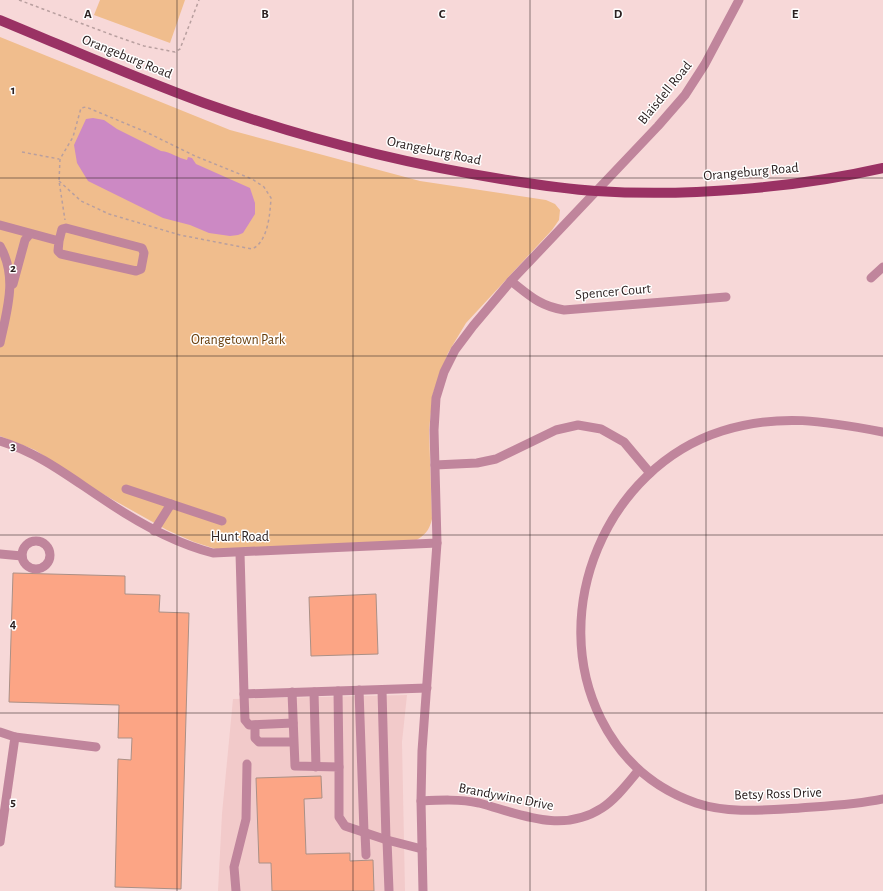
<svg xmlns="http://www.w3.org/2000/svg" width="883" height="891" font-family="'Alegreya Sans',sans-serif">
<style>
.built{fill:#f2caca}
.green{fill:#f0bd8d}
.water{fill:#cc89c4}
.building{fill:#fca585;stroke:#ab9086}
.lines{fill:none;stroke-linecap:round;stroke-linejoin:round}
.path{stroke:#b89f9f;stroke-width:1.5;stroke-dasharray:3 3;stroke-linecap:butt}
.minor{stroke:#c0859c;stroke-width:9}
.major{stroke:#9a3264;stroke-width:10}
.grid{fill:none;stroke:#2c2121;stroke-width:1;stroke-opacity:0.55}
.labels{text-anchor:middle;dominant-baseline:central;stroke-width:3;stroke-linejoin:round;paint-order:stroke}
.street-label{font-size:14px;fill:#2c2121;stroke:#fff}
.park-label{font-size:14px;fill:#683d0a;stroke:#fff}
.grid-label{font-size:13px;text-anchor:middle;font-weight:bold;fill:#2c2121;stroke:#fff;stroke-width:3;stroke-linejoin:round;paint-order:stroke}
</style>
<rect width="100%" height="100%" fill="#f7d8d8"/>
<polygon class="built" points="407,695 402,742 405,891 218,891 222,814 233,699"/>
<g class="green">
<polygon points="100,0 185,0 170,43 94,15"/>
<path d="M0,37L230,130L420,181L546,200L555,204L560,210L559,220L552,230L466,323L448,353L433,393L429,430L432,519C429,531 425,535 415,541L216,549L194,542L167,530L101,493L35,450L0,436Z"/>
</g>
<path class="water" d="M93,118L104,120L117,129L161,151C171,152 178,158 187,160L188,157L192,158L196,164L250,188L255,203V214L243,233L238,235L230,236L209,233L190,225L163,218L88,181L77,163L74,145L86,119Z"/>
<g class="building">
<polygon points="13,573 125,576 125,594 160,595 159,612 189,613 181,889 115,887 118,759 131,760 132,738 118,738 119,705 9,702"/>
<polygon points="376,594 378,654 311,656 309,597"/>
<polygon points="321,776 322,798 304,799 306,854 350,853 350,861 373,860 374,891 272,891 271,863 259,863 256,778"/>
</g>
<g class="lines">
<g class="path">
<polyline points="19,0 115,36 144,46 175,52 180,49 199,0"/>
<polyline points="22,152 59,159"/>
<path d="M59,181L81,201L109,214L180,235L252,249C268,242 270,214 271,198L264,187L252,179L195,156L146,132L86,107L81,108L73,137L60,159L59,181L65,220"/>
</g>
<g class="minor">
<polyline points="0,225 59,241 62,229 66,228 142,248 144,253 141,269 136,271 61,254 58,251 59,241"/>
<path d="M0,246C18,277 7,310 0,343"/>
<polyline points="871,278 883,267"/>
<path d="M511,281C530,296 540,306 564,310L726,297"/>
<polyline points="13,284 25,240 29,235"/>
<path d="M883,432C825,421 780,413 722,431C606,468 547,611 601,719C621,759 653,788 696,803C729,814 765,810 800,808C828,806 855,805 883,799"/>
<path d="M0,441C40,453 72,479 106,501C140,524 174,543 213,553L437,543"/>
<polyline points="435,465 477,463 496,459 556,430 578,425 601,429 624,442 650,473"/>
<polyline points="126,489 222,521"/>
<polyline points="154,531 171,504"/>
<circle cx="36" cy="555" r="14"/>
<polyline points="240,553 244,694 427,688"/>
<polyline points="0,554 22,556"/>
<polyline points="359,690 364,832"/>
<polyline points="382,690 386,840"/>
<polyline points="338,691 339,767"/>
<polyline points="292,692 295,766 339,767 339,817 345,826 387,840 422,849"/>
<polyline points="314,692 316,767"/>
<polyline points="244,694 245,720 249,725 293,723"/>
<polyline points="255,725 255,738 259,742 293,742"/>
<polyline points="0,732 15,737 0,842"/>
<polyline points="15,737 96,747"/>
<path d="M421,801C440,800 460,799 479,803C520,814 562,834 602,808C616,799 627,784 638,771"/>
<polyline points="365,833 366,855"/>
<polyline points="387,840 389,891"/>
<polyline points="236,891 234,867 246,819 247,764"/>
<polyline points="423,891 421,801 422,751 437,543 434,430 436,398 444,372 455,350 473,326 511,281 658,126 685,95 705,64 739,0"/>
</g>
<path class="major" d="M0,20C68,48 135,78 204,103C300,137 400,163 501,179C532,184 564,189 596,191C687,197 795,188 883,168"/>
</g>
<path class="grid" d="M177,0V891M353,0V891M530,0V891M706,0V891M0,178H883M0,356H883M0,535H883M0,713H883"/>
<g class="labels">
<g class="street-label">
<text transform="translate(127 57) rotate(22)">Orangeburg Road</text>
<text transform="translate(665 93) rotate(-51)">Blaisdell Road</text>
<text transform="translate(434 151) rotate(12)">Orangeburg Road</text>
<text transform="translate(751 172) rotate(-5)">Orangeburg Road</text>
<text transform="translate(613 292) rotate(-5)">Spencer Court</text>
<text x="240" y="537">Hunt Road</text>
<text transform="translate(778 794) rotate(-2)">Betsy Ross Drive</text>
<text transform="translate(506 797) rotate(11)">Brandywine Drive</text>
</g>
<g class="park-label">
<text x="238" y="340">Orangetown Park</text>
</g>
</g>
<g class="grid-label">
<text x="88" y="18">A</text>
<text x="265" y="18">B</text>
<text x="442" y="18">C</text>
<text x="618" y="18">D</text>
<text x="795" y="18">E</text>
<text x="13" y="94">1</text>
<text x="13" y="272">2</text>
<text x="13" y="450">3</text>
<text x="13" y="628">4</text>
<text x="13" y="806">5</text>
</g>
</svg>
